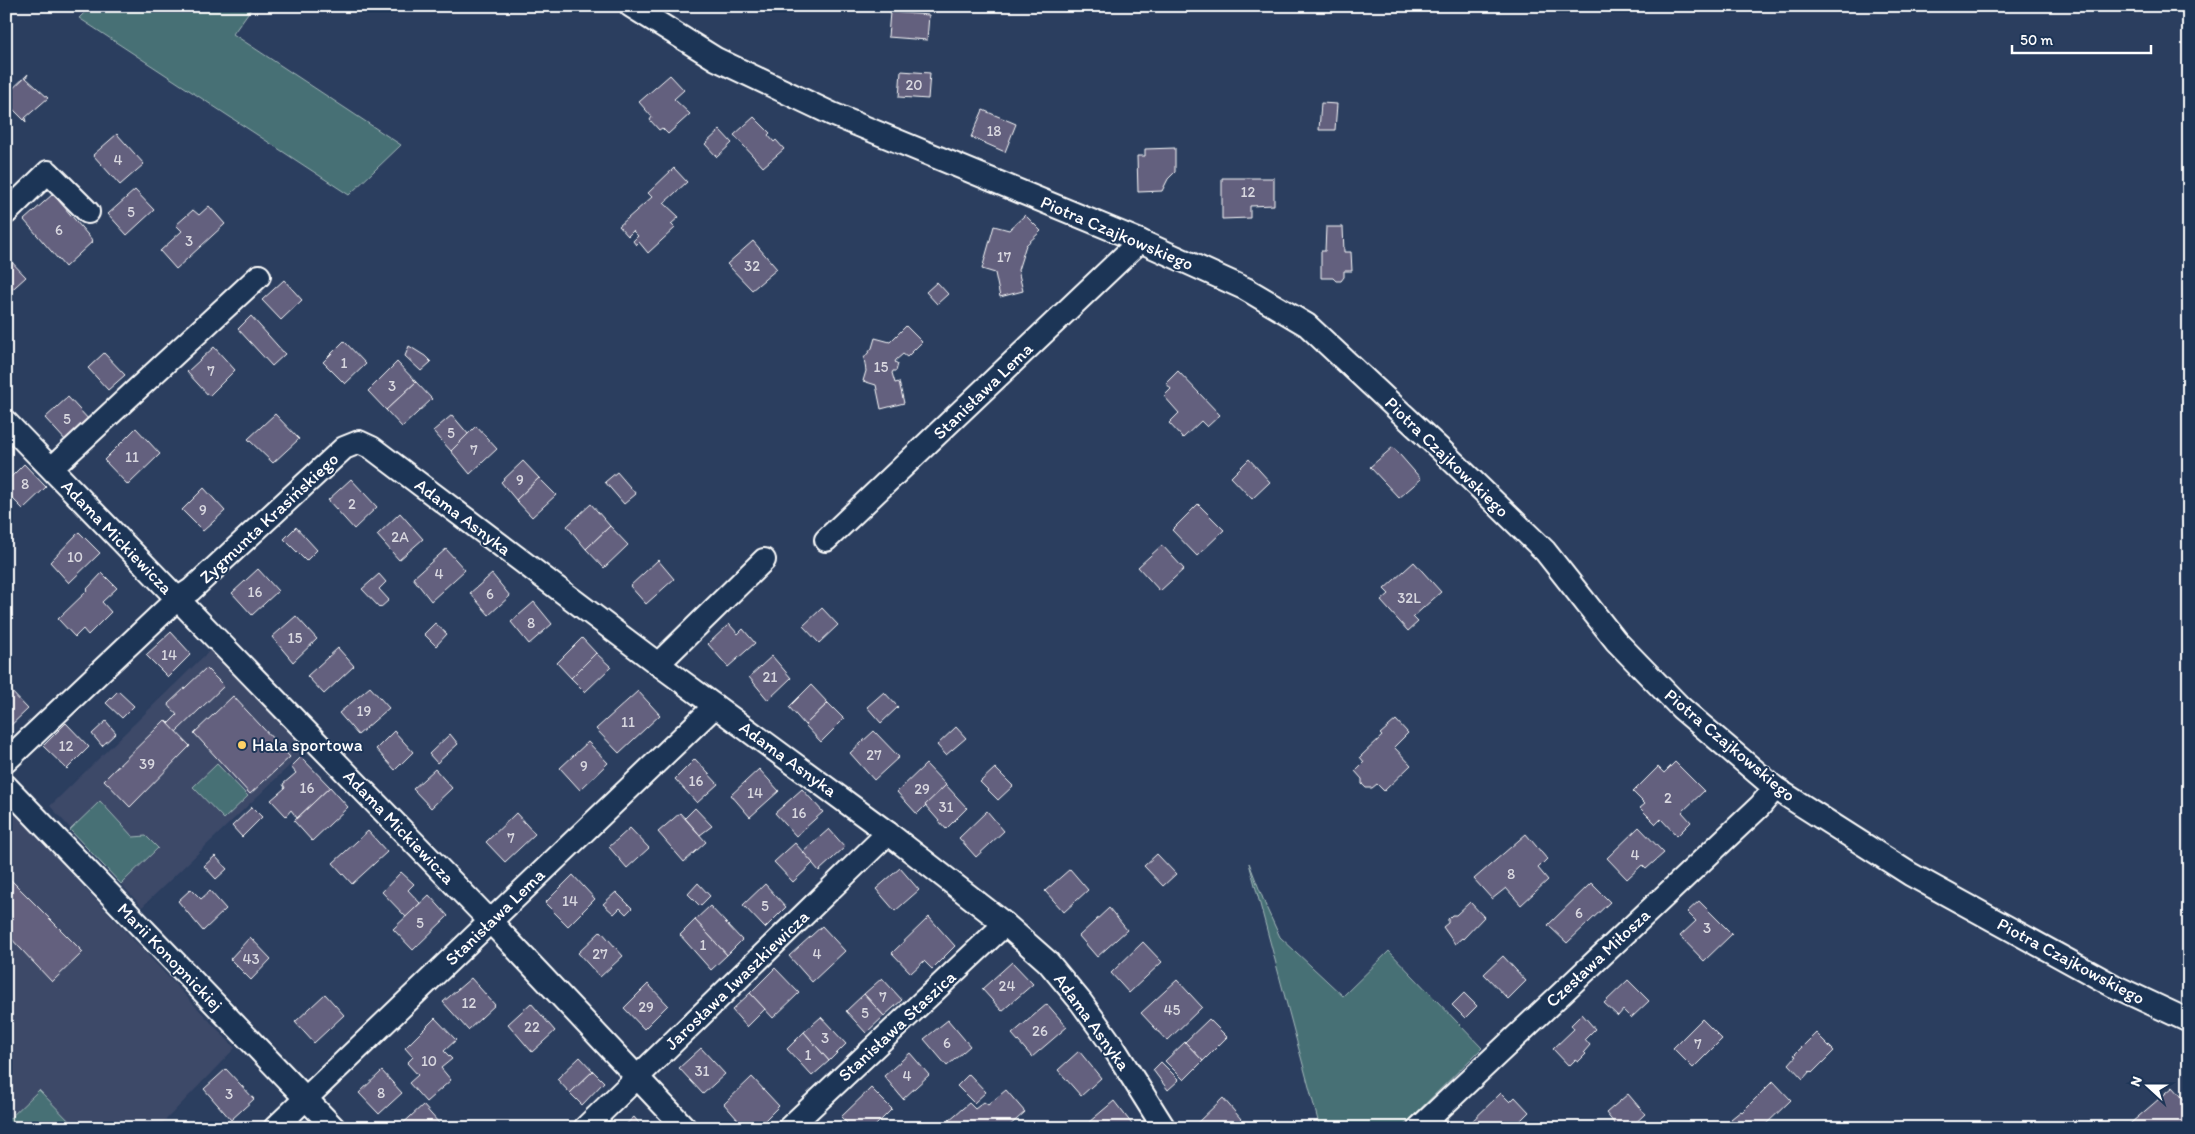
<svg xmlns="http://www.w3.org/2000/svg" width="2195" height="1134" font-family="Itim,sans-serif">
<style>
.built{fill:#3c4868}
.green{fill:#477075;stroke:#a3b8ba}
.building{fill:#64607e;stroke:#fff}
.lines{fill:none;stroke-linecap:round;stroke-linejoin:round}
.street-casing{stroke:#fff;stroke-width:26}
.street{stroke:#1d3557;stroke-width:22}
.poi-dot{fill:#ffd166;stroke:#1d3557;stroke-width:2}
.labels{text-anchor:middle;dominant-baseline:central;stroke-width:4;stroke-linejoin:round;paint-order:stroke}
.number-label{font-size:15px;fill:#d8d7df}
.street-label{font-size:18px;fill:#fff;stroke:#1d3557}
.poi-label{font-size:18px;fill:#fff;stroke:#1d3557;text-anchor:start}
</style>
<rect width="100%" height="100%" fill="#2b3e5f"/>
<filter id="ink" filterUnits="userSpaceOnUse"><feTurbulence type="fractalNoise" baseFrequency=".02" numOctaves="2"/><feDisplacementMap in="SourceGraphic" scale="10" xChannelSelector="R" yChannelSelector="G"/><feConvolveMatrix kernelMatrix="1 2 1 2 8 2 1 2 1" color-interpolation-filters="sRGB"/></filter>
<g filter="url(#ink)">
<g class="built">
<polygon points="210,650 310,746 142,907 50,806"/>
<polygon points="6,804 235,1048 158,1128 6,1128"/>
</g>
<g class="green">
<polygon points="91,6 253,6 233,34 401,145 349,195 79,18"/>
<polygon points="217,764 248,796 224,819 193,787"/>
<polygon points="100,801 133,837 146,836 158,848 121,884 70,830"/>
<polygon points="1249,863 1267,909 1280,937 1343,996 1389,951 1482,1048 1401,1128 1320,1128"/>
<polygon points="39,1090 76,1128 6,1128 6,1122"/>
</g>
<g class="building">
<polygon points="890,12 929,15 927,40 888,37"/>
<polygon points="901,71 930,73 928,99 899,97"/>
<polygon points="28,74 26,78 48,98 25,118 26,122 6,102 6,95"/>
<polygon points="670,75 684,90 674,99 690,114 668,134 662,128 659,130 650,120 652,117 639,102"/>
<polygon points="1321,103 1337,104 1335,130 1319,130"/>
<polygon points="983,110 1016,124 1005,152 971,137"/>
<polygon points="754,117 770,133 768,135 774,142 776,140 784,149 763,167 734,135"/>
<polygon points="720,130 732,143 717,157 705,144"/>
<polygon points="117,134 144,164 120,185 93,155"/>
<polygon points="1175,148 1175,172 1168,179 1162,191 1138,192 1137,156 1145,156 1145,149"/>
<polygon points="674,168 687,182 664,203 679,217 671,224 675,228 648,253 639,242 636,245 633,241 638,236 633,231 628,236 619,226 652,197 648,193"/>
<polygon points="1222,178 1274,178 1274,205 1250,206 1250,218 1222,219"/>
<polygon points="135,190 154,210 127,235 108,214"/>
<polygon points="53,194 93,241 65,267 24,220"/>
<polygon points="209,206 225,224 176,269 160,251 182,231 176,225 193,210 199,215"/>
<polygon points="1025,215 1041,231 1026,245 1018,270 1023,291 1000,297 995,273 982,269 994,226 1009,230"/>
<polygon points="1326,227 1343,227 1344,252 1351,252 1352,271 1344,271 1344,277 1341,281 1336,281 1333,278 1321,278 1321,251 1325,251"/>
<polygon points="753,241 777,269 752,290 727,264"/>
<polygon points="6,256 26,277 6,295"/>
<polygon points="284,280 302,300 281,320 262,300"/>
<polygon points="937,282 948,294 937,304 926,292"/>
<polygon points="251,316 285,354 272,366 238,329"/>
<polygon points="906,326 922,342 907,357 903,354 896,360 895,362 898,364 896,371 893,371 892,373 895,383 899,382 904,403 881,409 876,385 863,381 866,371 864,358 872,348 875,338 890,342"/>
<polygon points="344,341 366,364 345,384 323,362"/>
<polygon points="409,346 425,356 431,362 421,371 405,356"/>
<polygon points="214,347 235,370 209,396 187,372"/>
<polygon points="104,353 125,375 108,390 88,368"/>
<polygon points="397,362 416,382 386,410 368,391"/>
<polygon points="1178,371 1220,415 1207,427 1201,421 1183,438 1169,423 1179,413 1164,396 1171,389 1166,383"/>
<polygon points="416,382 432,399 402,427 386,410"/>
<polygon points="68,397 90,421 67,442 45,418"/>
<polygon points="275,414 299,439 273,463 248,439"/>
<polygon points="452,415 469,435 451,451 433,431"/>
<polygon points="476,426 497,449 470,474 451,451"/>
<polygon points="136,428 160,454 128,485 104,460"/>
<polygon points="1393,447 1421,479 1399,498 1370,467"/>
<polygon points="1249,459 1270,482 1252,499 1231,477"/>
<polygon points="523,461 539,478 516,500 501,482"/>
<polygon points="24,464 46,487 23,509 6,492 6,482"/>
<polygon points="617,472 636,494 624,504 605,482"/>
<polygon points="539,478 556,495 532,517 516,500"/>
<polygon points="351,479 377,507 354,529 328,500"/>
<polygon points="204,488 225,511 203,531 182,510"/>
<polygon points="591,504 610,526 586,549 567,526"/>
<polygon points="1198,504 1224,530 1197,556 1172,530"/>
<polygon points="400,513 423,539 399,560 377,535"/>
<polygon points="610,526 628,545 604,568 586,549"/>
<polygon points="296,527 317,550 306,561 284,539"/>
<polygon points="79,532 100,553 69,583 50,562"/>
<polygon points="1162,545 1184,569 1160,591 1138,567"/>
<polygon points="446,549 465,570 431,601 413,578"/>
<polygon points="658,560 674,579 646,604 630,586"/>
<polygon points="1414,562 1441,592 1413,617 1418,622 1408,631 1381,601 1389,594 1384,589"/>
<polygon points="258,569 278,591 252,615 232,593"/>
<polygon points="102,573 117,588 102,602 111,612 88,635 83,629 75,637 58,619 88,590 87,589"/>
<polygon points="379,574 386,582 379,589 389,600 380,608 362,589"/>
<polygon points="492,574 510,596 489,615 470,593"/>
<polygon points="534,602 552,624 529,644 511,622"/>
<polygon points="822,608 838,625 819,643 803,626"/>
<polygon points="296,616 317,639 293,662 272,637"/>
<polygon points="435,623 447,634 436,646 424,634"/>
<polygon points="729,624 738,634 743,629 755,643 728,667 708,644"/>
<polygon points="171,632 191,654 168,677 146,655"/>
<polygon points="582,638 596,653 571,678 557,663"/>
<polygon points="338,648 354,666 324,694 307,676"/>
<polygon points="596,653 611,667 585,692 571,678"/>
<polygon points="772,656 791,678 768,700 749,677"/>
<polygon points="206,668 224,686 176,732 168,724 177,715 168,704"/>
<polygon points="811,685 828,703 805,725 789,707"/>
<polygon points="370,687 389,708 358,735 339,713"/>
<polygon points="8,688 28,709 6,730 6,690"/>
<polygon points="118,691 134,706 122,718 106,703"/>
<polygon points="638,691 660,715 619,753 596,729"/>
<polygon points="884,692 898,707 881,723 867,707"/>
<polygon points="233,696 290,757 250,794 194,733"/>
<polygon points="828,703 844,719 821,742 805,725"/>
<polygon points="165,720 190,746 130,807 104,780"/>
<polygon points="1396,720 1408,733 1394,747 1411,765 1384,791 1377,784 1372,788 1366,788 1362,784 1362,779 1355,771 1364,762 1360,757 1382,736 1380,734"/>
<polygon points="106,721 116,733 102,746 92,734"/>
<polygon points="66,723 89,747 67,769 43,746"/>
<polygon points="956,727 966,738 946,755 937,745"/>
<polygon points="394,731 413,752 395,770 376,749"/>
<polygon points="874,731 899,757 874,780 850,753"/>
<polygon points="450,734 458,744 437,763 429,754"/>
<polygon points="588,742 608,763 580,790 560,768"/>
<polygon points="301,757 330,787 297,818 291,810 286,816 271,800 285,788 283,784 296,773 291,767"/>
<polygon points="695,759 718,784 697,803 675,779"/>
<polygon points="1675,762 1704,791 1682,812 1691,822 1677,836 1661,819 1656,824 1640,808 1645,804 1633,792 1658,767 1664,773"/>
<polygon points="926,764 946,785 917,814 897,792"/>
<polygon points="995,768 1013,786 998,800 980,782"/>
<polygon points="435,769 452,788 431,808 413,789"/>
<polygon points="759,769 779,791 750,817 731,795"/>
<polygon points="946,785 967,808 946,829 925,805"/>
<polygon points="330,787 348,807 312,841 294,821"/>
<polygon points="802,789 823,812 796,836 775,813"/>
<polygon points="252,807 262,817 242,837 232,826"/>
<polygon points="695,808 712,826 700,835 685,818"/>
<polygon points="987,811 1004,831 976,857 959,838"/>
<polygon points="516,813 535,834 505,862 486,842"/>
<polygon points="680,813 706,842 684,862 658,832"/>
<polygon points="1639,827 1664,853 1646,869 1642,865 1627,879 1607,858"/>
<polygon points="630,828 649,848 627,868 609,847"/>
<polygon points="829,829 845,847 819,871 803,852"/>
<polygon points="368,831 387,852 352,884 333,863"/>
<polygon points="1526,834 1547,859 1538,868 1548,880 1521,905 1506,888 1492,899 1474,879"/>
<polygon points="795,843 813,863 793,882 774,862"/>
<polygon points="1157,854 1176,874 1163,886 1144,866"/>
<polygon points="215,856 227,869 216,879 204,866"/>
<polygon points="900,868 919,890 895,911 876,889"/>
<polygon points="1070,869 1088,890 1064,912 1045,891"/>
<polygon points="401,872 414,884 408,890 420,903 406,917 382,892"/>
<polygon points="6,875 83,952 52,982 6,933"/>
<polygon points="573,875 595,899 568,926 545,903"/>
<polygon points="698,883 710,896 700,906 688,894"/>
<polygon points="1591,883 1610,902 1567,943 1548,925"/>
<polygon points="765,884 786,907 765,928 743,905"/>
<polygon points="191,889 201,899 210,891 226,909 203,931 178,901"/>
<polygon points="616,892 632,908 626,914 620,908 614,914 603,904"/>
<polygon points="429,895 448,916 413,950 393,929"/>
<polygon points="1699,901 1732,934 1704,961 1680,936 1696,921 1687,912"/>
<polygon points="1470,902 1484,917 1463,939 1462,938 1455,944 1443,927 1448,923 1448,919 1452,915 1456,915"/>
<polygon points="710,906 742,940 727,955 695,920"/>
<polygon points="1109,908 1127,930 1097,957 1079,936"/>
<polygon points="929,917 955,946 932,969 924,961 911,973 892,953"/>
<polygon points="695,920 727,955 711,970 680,935"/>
<polygon points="822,926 845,951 812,982 789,956"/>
<polygon points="601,931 623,956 600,977 578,953"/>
<polygon points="250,937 271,959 251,980 230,959"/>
<polygon points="1143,942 1162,962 1129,993 1111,973"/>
<polygon points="1503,956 1526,981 1508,999 1484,974"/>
<polygon points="1012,962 1033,984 1002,1011 982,989"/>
<polygon points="775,968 799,993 773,1018 750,993"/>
<polygon points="471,978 495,1005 468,1030 443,1002"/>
<polygon points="882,978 902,1000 884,1016 864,994"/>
<polygon points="1177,980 1202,1007 1167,1041 1141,1013"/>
<polygon points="1628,980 1649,1001 1631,1018 1623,1010 1618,1016 1604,1003"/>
<polygon points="648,984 668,1005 644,1029 624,1008"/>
<polygon points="750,993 765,1009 747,1027 732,1010"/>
<polygon points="1464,993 1477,1006 1465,1018 1452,1005"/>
<polygon points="325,994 344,1015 314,1043 295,1022"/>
<polygon points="864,994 884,1016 866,1033 846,1011"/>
<polygon points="531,1003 555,1031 532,1052 508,1024"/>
<polygon points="1047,1004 1067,1027 1032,1057 1012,1034"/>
<polygon points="1582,1014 1595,1029 1585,1039 1590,1045 1584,1052 1586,1054 1578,1062 1575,1060 1569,1066 1553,1049 1574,1029 1571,1025"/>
<polygon points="821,1017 846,1044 829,1061 804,1032"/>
<polygon points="435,1018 456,1040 444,1051 452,1059 441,1068 451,1080 426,1102 409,1083 418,1075 407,1063 413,1057 405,1048"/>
<polygon points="1209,1019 1227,1037 1203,1061 1185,1042"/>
<polygon points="1702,1019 1722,1039 1693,1068 1673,1048"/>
<polygon points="948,1020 970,1046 947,1066 924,1039"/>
<polygon points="804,1032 829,1061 812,1076 787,1049"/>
<polygon points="1816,1033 1834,1051 1812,1073 1810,1071 1803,1079 1789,1064 1796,1056 1794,1055"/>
<polygon points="1185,1042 1203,1061 1184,1080 1165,1061"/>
<polygon points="701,1048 725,1074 703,1094 679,1068"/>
<polygon points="1079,1051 1101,1078 1081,1096 1058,1070"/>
<polygon points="910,1053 929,1075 903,1099 884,1076"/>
<polygon points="580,1057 593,1071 570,1093 557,1079"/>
<polygon points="1161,1062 1179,1080 1168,1090 1153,1070"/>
<polygon points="226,1069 254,1099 231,1120 204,1089"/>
<polygon points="382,1071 402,1093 379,1114 359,1093"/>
<polygon points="593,1071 604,1082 582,1105 570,1093"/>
<polygon points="969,1074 986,1092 974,1103 957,1086"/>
<polygon points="752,1077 779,1106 757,1128 745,1128 724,1104"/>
<polygon points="1773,1081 1791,1100 1762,1128 1739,1128 1731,1119 1741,1111 1742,1112"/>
<polygon points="2173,1087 2189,1105 2189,1128 2125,1128"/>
<polygon points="871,1088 892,1109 873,1128 852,1128 841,1117"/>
<polygon points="1006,1090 1025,1112 1007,1128 956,1128 949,1120 969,1103 975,1109 984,1102 988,1105"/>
<polygon points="1501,1093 1510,1102 1515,1097 1529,1112 1513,1128 1465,1128"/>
<polygon points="1628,1094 1645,1114 1630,1128 1618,1128 1606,1113"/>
<polygon points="1223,1098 1241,1119 1232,1128 1199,1128 1196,1124"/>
<polygon points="1114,1101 1132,1124 1127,1128 1094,1128 1089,1122"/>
<polygon points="423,1105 439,1123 433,1128 398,1128"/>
<polygon points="634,1117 643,1128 622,1128"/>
</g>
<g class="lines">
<g class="street-casing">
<g id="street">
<polyline points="631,6 716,59 832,114 1140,241 1246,289 1307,325 1440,449 1545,551 1616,641 1681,708 1775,788 1910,874 2114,986 2189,1021"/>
<polyline points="6,213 48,172 88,212"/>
<polyline points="6,422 491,922 685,1128"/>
<polyline points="52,468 259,276"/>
<polyline points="826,540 1140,241"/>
<polyline points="658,664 764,560"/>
<polyline points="6,761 177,599 191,590 344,448 359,442 372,448 658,664 888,833 1005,924 1048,962 1081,1002 1112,1045 1164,1128"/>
<polyline points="6,786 334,1128"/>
<polyline points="275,1128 715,706"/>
<polyline points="585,1128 888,833"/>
<polyline points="789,1128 1005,924"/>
<polyline points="1419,1128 1760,806 1775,788"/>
</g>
</g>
<use href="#street" class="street"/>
</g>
</g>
<circle class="poi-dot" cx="242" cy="745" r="5"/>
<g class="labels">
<g class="number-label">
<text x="914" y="85">20</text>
<text x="994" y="131">18</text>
<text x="118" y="160">4</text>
<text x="1248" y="192">12</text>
<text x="131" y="212">5</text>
<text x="59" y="230">6</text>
<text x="189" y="241">3</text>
<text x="1004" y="257">17</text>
<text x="752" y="266">32</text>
<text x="344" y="363">1</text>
<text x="881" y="367">15</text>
<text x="211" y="371">7</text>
<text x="392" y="386">3</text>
<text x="67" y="419">5</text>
<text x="451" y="433">5</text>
<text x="474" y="450">7</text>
<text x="132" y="457">11</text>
<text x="520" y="480">9</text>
<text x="25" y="484">8</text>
<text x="352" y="504">2</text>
<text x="203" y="510">9</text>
<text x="400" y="537">2A</text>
<text x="75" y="557">10</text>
<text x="439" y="574">4</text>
<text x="255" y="592">16</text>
<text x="490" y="594">6</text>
<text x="1409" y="598">32L</text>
<text x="531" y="623">8</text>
<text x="295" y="638">15</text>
<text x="169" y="655">14</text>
<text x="770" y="677">21</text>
<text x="364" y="711">19</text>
<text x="628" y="722">11</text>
<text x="66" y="746">12</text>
<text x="874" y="755">27</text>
<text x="147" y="764">39</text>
<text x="584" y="766">9</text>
<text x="696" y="781">16</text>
<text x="307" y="788">16</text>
<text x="922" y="789">29</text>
<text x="755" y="793">14</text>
<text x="1668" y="798">2</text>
<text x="946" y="807">31</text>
<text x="799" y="813">16</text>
<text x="511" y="838">7</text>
<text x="1635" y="855">4</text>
<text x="1511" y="874">8</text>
<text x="570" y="901">14</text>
<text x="765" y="906">5</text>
<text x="1579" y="913">6</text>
<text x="420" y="923">5</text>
<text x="1707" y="928">3</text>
<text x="703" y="945">1</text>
<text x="600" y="954">27</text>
<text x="817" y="954">4</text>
<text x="251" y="959">43</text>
<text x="1007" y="986">24</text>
<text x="883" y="997">7</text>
<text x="469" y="1003">12</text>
<text x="646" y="1007">29</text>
<text x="1172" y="1010">45</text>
<text x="865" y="1013">5</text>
<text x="532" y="1027">22</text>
<text x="1040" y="1031">26</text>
<text x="825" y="1038">3</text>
<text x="947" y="1043">6</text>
<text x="1698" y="1044">7</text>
<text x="808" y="1055">1</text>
<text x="429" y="1061">10</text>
<text x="702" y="1071">31</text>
<text x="907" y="1076">4</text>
<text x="381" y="1093">8</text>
<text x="229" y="1094">3</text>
</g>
<g class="street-label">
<text transform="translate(1117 233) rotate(23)">Piotra Czajkowskiego</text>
<text transform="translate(983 391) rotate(-44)">Stanisława Lema</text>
<text transform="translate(1447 457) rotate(44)">Piotra Czajkowskiego</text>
<text transform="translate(463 517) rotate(37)">Adama Asnyka</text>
<text transform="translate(269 518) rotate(-43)">Zygmunta Krasińskiego</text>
<text transform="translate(117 537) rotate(46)">Adama Mickiewicza</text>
<text transform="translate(1730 745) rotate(40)">Piotra Czajkowskiego</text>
<text transform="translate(788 759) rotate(36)">Adama Asnyka</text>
<text transform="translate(399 827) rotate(46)">Adama Mickiewicza</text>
<text transform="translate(495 917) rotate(-44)">Stanisława Lema</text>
<text transform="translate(170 957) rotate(46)">Marii Konopnickiej</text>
<text transform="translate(1598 958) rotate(-43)">Czesława Miłosza</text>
<text transform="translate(2071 961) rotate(28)">Piotra Czajkowskiego</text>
<text transform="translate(737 980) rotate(-44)">Jarosława Iwaszkiewicza</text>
<text transform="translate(1092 1022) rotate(54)">Adama Asnyka</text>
<text transform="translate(897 1026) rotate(-43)">Stanisława Staszica</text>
</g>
<g class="poi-label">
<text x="252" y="745">Hala sportowa</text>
</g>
</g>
<rect width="2195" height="1134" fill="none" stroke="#1d3557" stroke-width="25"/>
<rect x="12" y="12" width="2170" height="1109" fill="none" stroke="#fff" stroke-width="2" filter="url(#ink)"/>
<g transform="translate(2148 1086) rotate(291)" stroke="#1d3557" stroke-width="4" paint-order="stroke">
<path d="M0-4L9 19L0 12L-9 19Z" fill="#ffffff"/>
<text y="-8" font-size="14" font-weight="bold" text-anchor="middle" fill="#ffffff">N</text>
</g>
<path d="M2012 45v8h139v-8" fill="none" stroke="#ffffff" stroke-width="2.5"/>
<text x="2020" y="45" font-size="15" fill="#ffffff" stroke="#1d3557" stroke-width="4" paint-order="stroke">50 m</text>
</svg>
